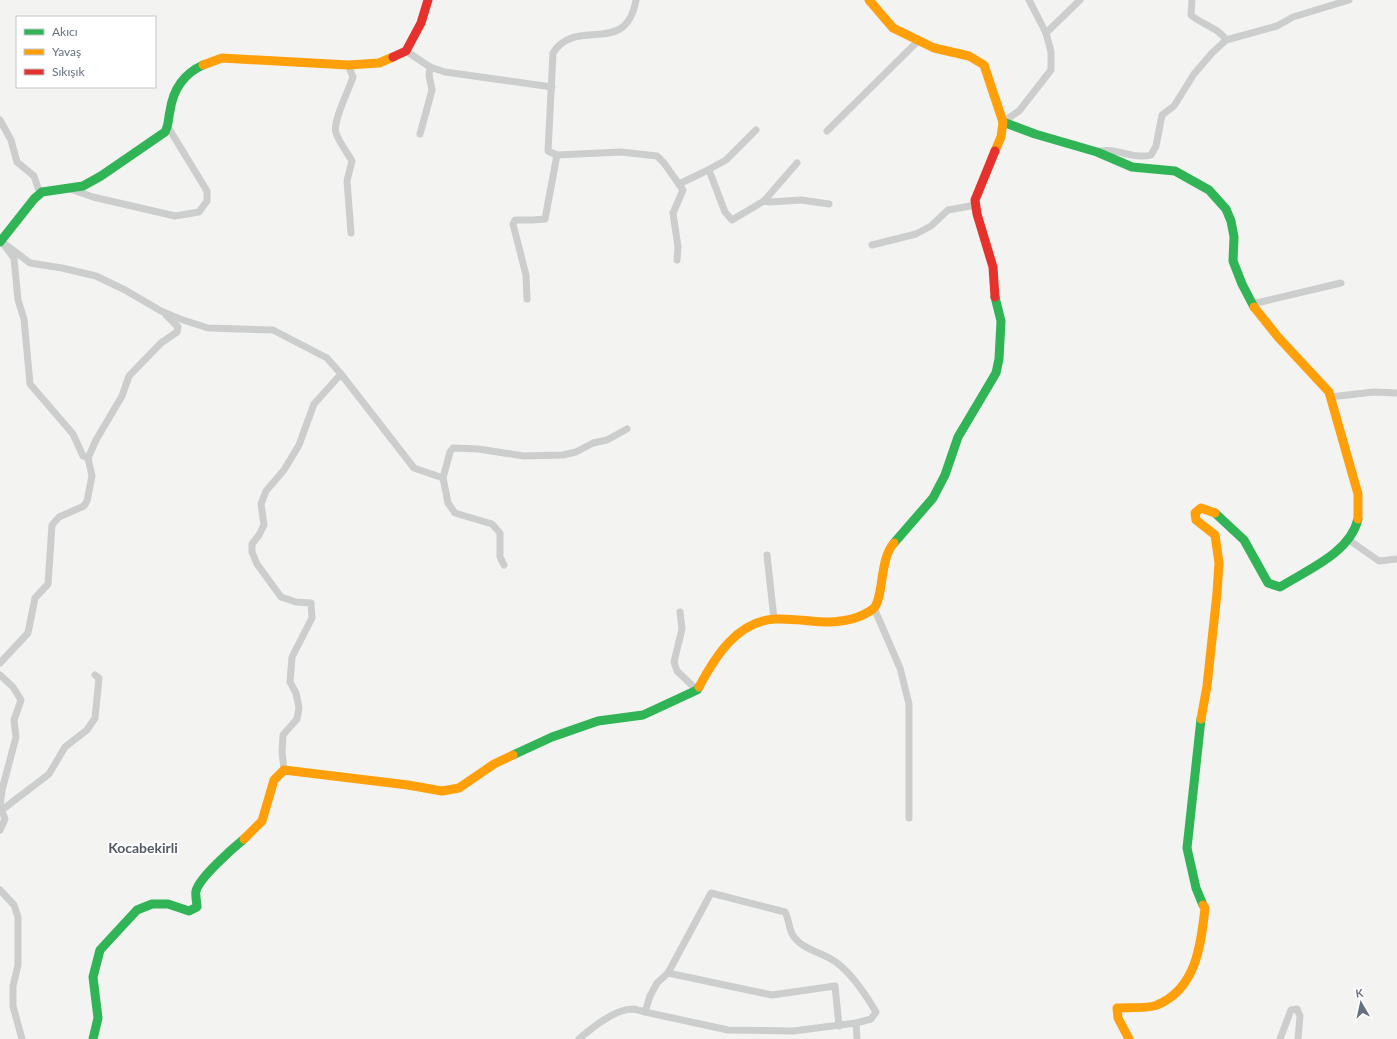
<svg xmlns="http://www.w3.org/2000/svg" width="1397" height="1039" font-family="Lato,sans-serif">
<style>
.lines{fill:none;stroke-linecap:round;stroke-linejoin:round}
.street{stroke:#cccdcd;stroke-width:7}
.fast{stroke:#30b455;stroke-width:9}
.slow{stroke:#ff9f0a;stroke-width:9}
.jam{stroke:#e5322d;stroke-width:9}
.labels{text-anchor:middle;dominant-baseline:central;stroke-width:4;stroke-linejoin:round;paint-order:stroke}
.neighbourhood-label{font-size:14px;font-weight:bold;fill:#525b66;stroke:#fff}
</style>
<rect width="100%" height="100%" fill="#f3f3f2"/>
<g class="lines">
<g class="street">
<path d="M636,0C626,58 576,16 553,53L548,151L557,155L621,152L657,156L664,163L683,190L673,213L678,247L677,260"/>
<path d="M1192,0L1191,15C1202,25 1218,27 1226,40"/>
<polyline points="1046,33 1080,0"/>
<polyline points="406,51 430,67 445,72 552,87"/>
<path d="M348,65L353,77C349,90 332,122 336,133C339,142 347,152 352,161L347,181L351,233"/>
<polyline points="0,120 11,140 17,162 34,176 38,188 42,192"/>
<polyline points="1003,122 1019,111 1051,70 1051,52 1046,33 1029,0"/>
<polyline points="827,131 919,40"/>
<polyline points="420,134 432,90 429,75 430,67"/>
<path d="M1097,152C1115,146 1133,160 1151,155L1156,146L1162,115L1174,106L1194,74L1212,53L1226,40L1277,26L1293,17L1349,0"/>
<polyline points="709,170 725,212 732,220 764,201 797,163"/>
<polyline points="679,184 706,171 726,160 756,130"/>
<polyline points="70,189 93,197 175,216 199,212 207,201 207,191 168,127"/>
<polyline points="764,201 770,202 801,200 829,204"/>
<polyline points="872,245 916,234 931,226 948,210 976,205"/>
<polyline points="527,299 526,275 513,224 515,220 533,220 545,219 557,155"/>
<polyline points="1252,304 1341,283"/>
<polyline points="341,374 414,468 443,478 450,452 453,448 478,449 524,456 563,455 576,452 593,443 607,440 627,429"/>
<polyline points="1330,397 1374,392 1397,393"/>
<polyline points="88,458 83,456 73,434 30,384 24,319 18,300 14,258 1,241 30,263 62,268 96,276 125,290 161,311 180,319 208,328 273,330 327,358 341,374 314,404 299,445 284,470 266,491 261,504 264,525 259,535 252,544 252,552 257,564 281,597 296,602 311,603 312,618 292,657 290,682 296,693 299,708 297,719 283,735 282,752 284,770"/>
<polyline points="443,478 448,503 455,513 492,524 500,533 500,557 504,565"/>
<polyline points="1349,540 1379,561 1397,559"/>
<polyline points="767,555 774,619"/>
<polyline points="874,608 900,668 909,704 909,818"/>
<polyline points="680,612 682,629 674,662 677,671 697,690"/>
<polyline points="0,663 28,633 35,598 48,584 52,525 59,517 84,506 87,501 92,476 88,458 96,440 122,396 129,376 161,343 177,332 178,327 166,315"/>
<polyline points="0,675 13,687 21,700 14,720 16,737 2,790 0,806 5,819 0,830"/>
<polyline points="2,810 49,774 65,747 87,730 95,718 99,678 95,675"/>
<polyline points="0,890 14,905 18,917 18,965 13,986 13,1006 22,1039"/>
<polyline points="668,973 772,995 835,986 839,1026"/>
<polyline points="856,1023 857,1039"/>
<path d="M579,1039C592,1028 613,1010 632,1009C636,1009 641,1011 645,1012L650,996L657,983L668,973L711,893L785,912C790,921 788,929 794,937C803,949 819,952 831,959C849,969 866,995 876,1012L871,1019L856,1023L793,1031L728,1030L645,1012"/>
<polyline points="1280,1039 1291,1010 1297,1009 1300,1016 1298,1039"/>
</g>
<g class="fast">
<polyline points="1003,122 1035,134 1097,152 1132,167 1175,171 1209,190 1226,209 1231,221 1234,237 1233,261 1242,284 1254,307"/>
<path d="M0,242L34,199L42,192L83,186L101,176L165,132C169,125 168,119 170,111C173,90 183,74 203,65"/>
<path d="M1215,513L1244,540L1268,583L1280,587C1307,570 1350,553 1358,519"/>
<polyline points="894,543 933,498 945,475 958,437 996,373 999,359 1001,321 995,297"/>
<polyline points="1201,719 1187,848 1196,888 1203,905"/>
<polyline points="513,755 552,737 598,721 643,715 697,690 699,687"/>
<path d="M93,1039L98,1018L93,977L100,950L137,910L152,904H168L189,911L197,907C197,902 195,896 196,891C199,878 233,848 244,839"/>
</g>
<g class="slow">
<polyline points="869,0 893,28 934,48 969,56 984,65 1003,122 1001,137 995,151"/>
<polyline points="203,65 222,58 348,65 379,63 393,57"/>
<polyline points="1254,307 1278,337 1329,392 1358,494 1358,519"/>
<path d="M699,687C715,657 737,621 775,619C793,618 812,622 830,622C846,621 859,619 873,609C884,600 879,559 894,543"/>
<polyline points="1201,719 1207,686 1217,593 1219,563 1215,535 1196,520 1195,513 1201,508 1215,513"/>
<polyline points="244,839 262,821 274,780 284,770 408,785 442,791 459,788 494,764 513,755"/>
<path d="M1129,1039L1118,1018L1117,1008C1127,1007 1148,1009 1157,1005C1196,989 1201,945 1205,908L1203,905"/>
</g>
<g class="jam">
<polyline points="393,57 406,51 421,23 428,0"/>
<polyline points="995,297 993,267 977,214 975,200 995,151"/>
</g>
</g>
<g class="labels">
<g class="neighbourhood-label">
<text x="143" y="847">Kocabekirli</text>
</g>
</g>
<rect x="16" y="16" width="140" height="72" fill="#ffffff" stroke="#c1c6cc"/>
<rect x="24" y="29" width="20" height="6" fill="#30b455" stroke="#c1c6cc"/>
<text x="52" y="36" font-size="12" fill="#657180">Akıcı</text>
<rect x="24" y="49" width="20" height="6" fill="#ff9f0a" stroke="#c1c6cc"/>
<text x="52" y="56" font-size="12" fill="#657180">Yavaş</text>
<rect x="24" y="69" width="20" height="6" fill="#e5322d" stroke="#c1c6cc"/>
<text x="52" y="76" font-size="12" fill="#657180">Sıkışık</text>
<g transform="translate(1361 1003) rotate(351)" stroke="#ffffff" stroke-width="3" paint-order="stroke">
<path d="M0-3L7 15L0 10L-7 15Z" fill="#657180"/>
<text y="-6" font-size="11" font-weight="bold" text-anchor="middle" fill="#657180">K</text>
</g>
</svg>
